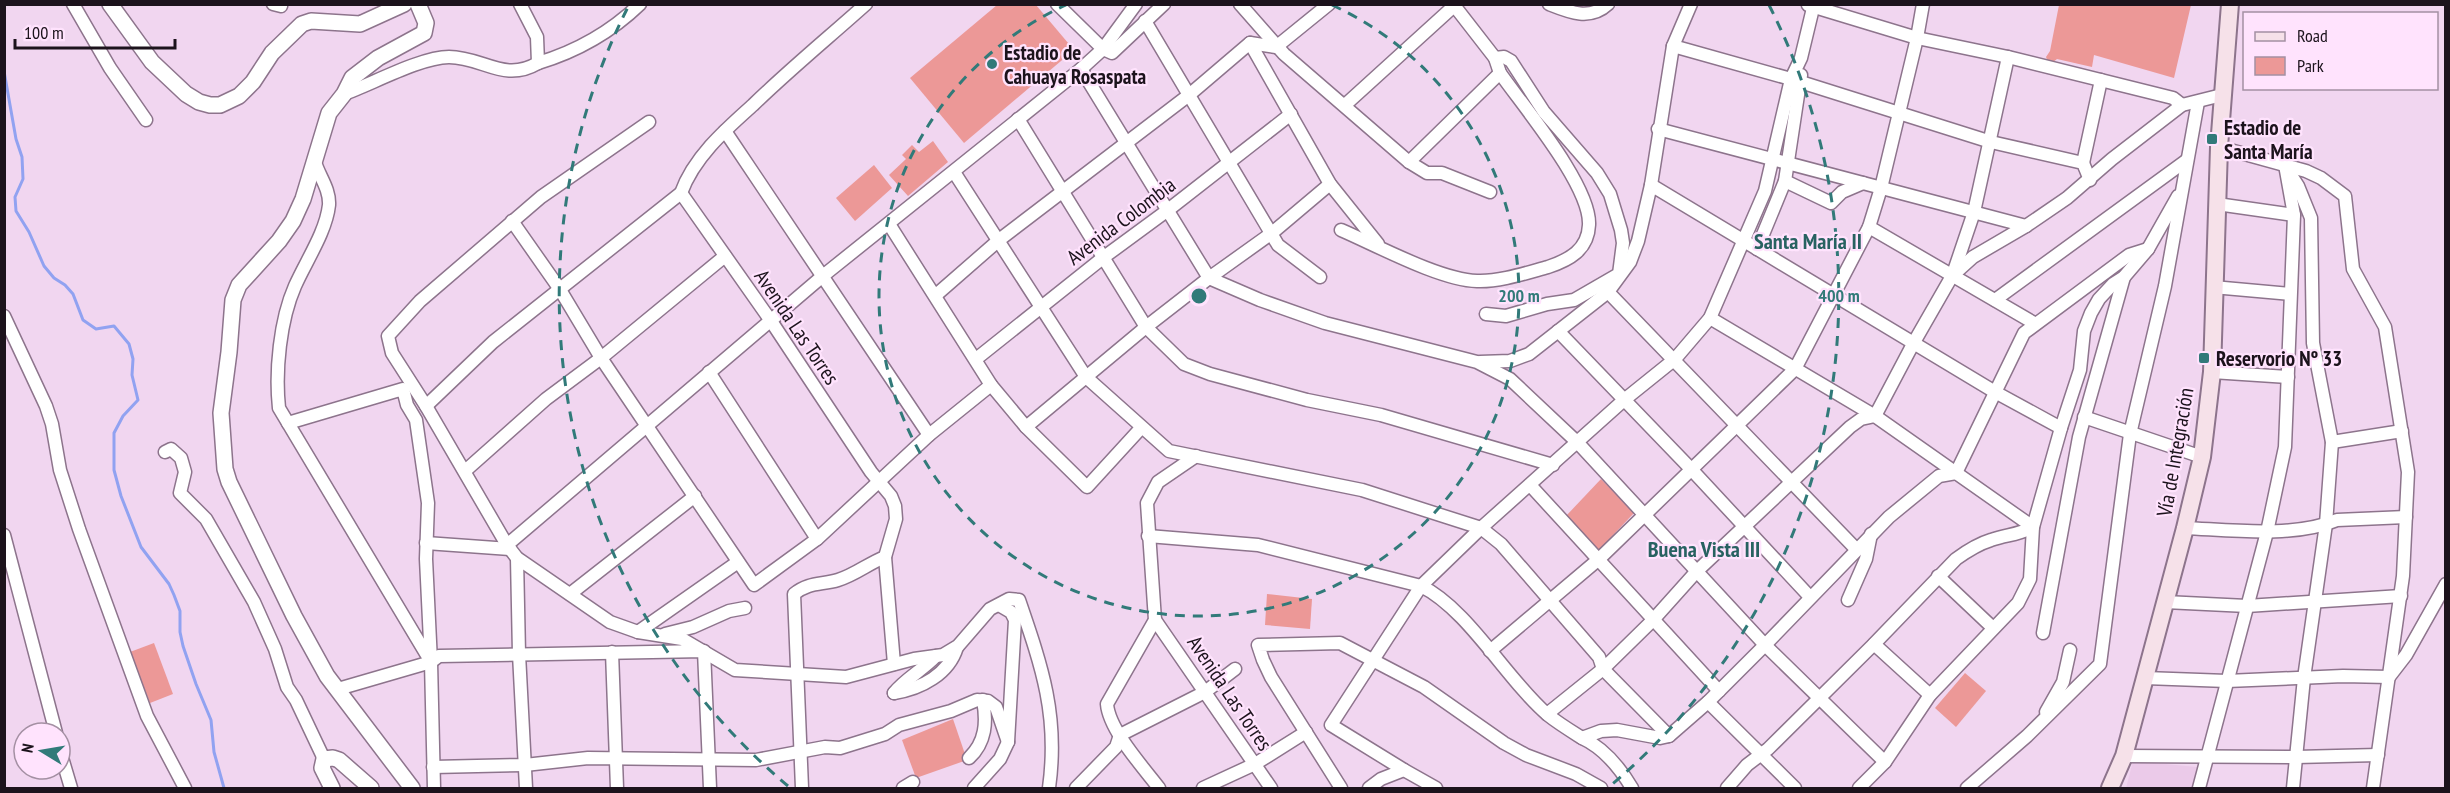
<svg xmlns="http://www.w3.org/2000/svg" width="2450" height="793" font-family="'PT Sans Narrow',sans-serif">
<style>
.built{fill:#ebcae9}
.green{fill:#ec9897}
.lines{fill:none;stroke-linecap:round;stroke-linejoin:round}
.stream{stroke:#91a2f1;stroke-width:3}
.minor-casing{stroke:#8d748c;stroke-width:15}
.tertiary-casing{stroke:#8d748c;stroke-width:18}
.secondary-casing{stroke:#8d748c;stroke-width:20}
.minor{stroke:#fff;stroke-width:12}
.tertiary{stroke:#fff;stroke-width:15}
.secondary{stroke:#f6e1e9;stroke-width:16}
.ring{fill:none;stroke:#317a79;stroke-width:3;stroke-dasharray:10 8}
.poi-dot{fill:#317a79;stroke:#ffe3fd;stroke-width:2}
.labels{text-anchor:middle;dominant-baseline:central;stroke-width:4.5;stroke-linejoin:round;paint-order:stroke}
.poi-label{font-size:21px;font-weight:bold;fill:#1c131c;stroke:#ffe3fd;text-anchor:start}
.street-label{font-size:21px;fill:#1c131c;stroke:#ffe3fd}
.neighbourhood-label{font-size:22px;font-weight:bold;fill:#286261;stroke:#ffe3fd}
.centre{fill:#317a79;stroke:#ffe3fd;stroke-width:3}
.ring-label{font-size:18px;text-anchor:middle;font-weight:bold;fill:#317a79;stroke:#ffe3fd;stroke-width:4.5;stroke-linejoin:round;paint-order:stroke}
</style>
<rect width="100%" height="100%" fill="#f1d6f0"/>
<polygon class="built" points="2133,761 2197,767 2192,788 2126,788"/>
<g class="green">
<polygon points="997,5 1036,5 1074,50 964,143 910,78"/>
<polygon points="2059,5 2191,5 2174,78 2094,55 2092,67 2057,59 2052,63 2048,62 2046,57 2050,51"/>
<polygon points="933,141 948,162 908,196 889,175 906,159 902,155 912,145 919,152"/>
<polygon points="874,165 892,188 855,221 836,198"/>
<polygon points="1601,479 1634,513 1598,551 1566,516"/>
<polygon points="1267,594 1312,599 1310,629 1265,625"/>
<polygon points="154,643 173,694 150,703 130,652"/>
<polygon points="1965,673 1986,691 1956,727 1935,708"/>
<polygon points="953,719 967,760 916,778 902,740"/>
</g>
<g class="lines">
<polyline class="stream" points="4,71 16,139 22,157 23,179 15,197 16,211 29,232 44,266 54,278 65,285 73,294 83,320 96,329 114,326 129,344 133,359 132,375 138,400 123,416 114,433 114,470 121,496 141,547 169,584 174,595 180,611 180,632 183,646 196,684 211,720 214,752 224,788"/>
<g class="minor-casing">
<g id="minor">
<polyline points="73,4 110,68 146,120"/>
<polyline points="273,4 281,6"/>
<polyline points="1057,4 1103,49 1112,53 1164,4"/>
<polyline points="1240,4 1284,54 1409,162 1427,173 1442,173 1490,192"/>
<path d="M1549,4C1569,12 1590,21 1608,4"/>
<polyline points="1808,5 1917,38 2008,57 2173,98 2182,105"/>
<polyline points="1145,21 1278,245 1320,277"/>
<polyline points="1250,43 1330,184 1378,244"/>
<polyline points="1673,46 1791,79 1991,142 2083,163 2090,180"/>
<path d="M538,63C578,51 610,33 640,4"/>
<polyline points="1081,69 1209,278 1260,300 1325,323 1477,362 1510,379 1578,443 1765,645 1885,762"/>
<path d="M344,94C372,84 421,57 449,57C483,57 504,83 538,63L537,37L520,4"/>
<polyline points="1345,105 1454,6"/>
<polyline points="1018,119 1146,327 1184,364 1210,374 1307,400 1381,415 1553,465"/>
<path d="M649,122L541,197L420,301L388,336L392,353L426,406L507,545L517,558L610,622L638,632L682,639L735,670L846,677L914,659L943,655L958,646L990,609L1009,599L1019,600C1042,667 1059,716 1049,788"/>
<polyline points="1658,129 2026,226"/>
<polyline points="725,131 929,435"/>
<polyline points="2219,147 2306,171 2321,178 2345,196 2353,269 2385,327 2408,472 2403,576 2373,788"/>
<path d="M315,162C319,176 330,189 329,205C326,232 306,261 295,286C280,320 275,371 279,408L431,662"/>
<polyline points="1409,162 1500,73"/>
<polyline points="2083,163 2101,80"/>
<polyline points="954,172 1086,377 1169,451 1362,490 1481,528 1501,544 1599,657 1603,669 1669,736"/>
<polyline points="2289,172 2298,186 2311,218 2313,343 2332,442 2326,524 2304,678 2293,788"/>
<polyline points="1785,181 1831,203 1842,192 1863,183"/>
<polyline points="1651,185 1995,392 2061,428"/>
<polyline points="681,193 771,321 871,472 891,496 895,506 896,519 885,557 894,664"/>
<polyline points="2217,204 2294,215"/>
<polyline points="512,221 559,288 601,358 754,585 817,539 929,435 991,385"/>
<polyline points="889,224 991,385 1026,427 1087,487 1141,428"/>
<polyline points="1869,227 2034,323"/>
<path d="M1341,230C1376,245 1440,280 1477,281C1499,282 1526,273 1548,267C1569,260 1588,250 1589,225C1591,186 1523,106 1500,73L1495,58L1453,4"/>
<polyline points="1757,249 1785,181 1801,75"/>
<polyline points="1953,274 1974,212 2008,57"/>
<polyline points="2213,287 2290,294"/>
<polyline points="1608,292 1856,549"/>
<polyline points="936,295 999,240 1189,95 1250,43 1276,47 1329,4"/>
<polyline points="1995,300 2187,160"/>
<polyline points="1486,314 1506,316 1547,304 1574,300 1619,274 1623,243 1621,230 1610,194 1597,173 1544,112 1511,61 1504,57 1495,58"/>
<polyline points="4,316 46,406 52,424 60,470 79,529 147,716 185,788"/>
<path d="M1710,318L1875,416L2033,527C2016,536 2007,534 1991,540C1978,544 1967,551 1956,559L1874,644L1768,749L1747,765L1727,788"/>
<polyline points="1558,331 1691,469 1810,597"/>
<polyline points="976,359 1104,257 1168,210 1291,114"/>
<polyline points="1480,362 1510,361 1529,354 1608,292 1630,262 1638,241 1651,185 1673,46 1691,4"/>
<polyline points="709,372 817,539"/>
<polyline points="2212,372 2288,377"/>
<path d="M426,406L493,342L681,193C694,157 725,130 753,105C789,70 828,38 866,4"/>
<polyline points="2084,417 2202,457"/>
<polyline points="288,423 403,389 407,405 416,420 428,503 426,559 431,662 434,788"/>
<polyline points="1026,427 1146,327 1209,278 1272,233 1330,184"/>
<polyline points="2332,442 2402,431"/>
<polyline points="165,452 171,449 181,458 185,472 180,493 206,519 254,602 275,649 287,687 296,700 324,759"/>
<polyline points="465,471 546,399 601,358 725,256"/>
<polyline points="1530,485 1719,691"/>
<path d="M2185,528C2231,530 2294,538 2337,520L2406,517"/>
<polyline points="4,535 56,733"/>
<path d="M1148,536L1258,545L1421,586C1468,609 1507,680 1548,715C1558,723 1571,731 1582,738"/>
<polyline points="426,543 510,549"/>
<polyline points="507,545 824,275 1081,69 1103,49 1136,4"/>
<polyline points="517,558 519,654 526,788"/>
<polyline points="1938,576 1993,628"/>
<polyline points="570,594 695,496"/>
<polyline points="1848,600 1866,559 1871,534"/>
<polyline points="2165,602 2247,606 2401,596"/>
<polyline points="1155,620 1271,788"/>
<polyline points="638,632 738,562"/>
<polyline points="2043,633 2079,437 2124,277"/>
<polyline points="665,634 693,627 729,611 745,608"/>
<polyline points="1874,644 1930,695"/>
<polyline points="1490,651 1599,559 1795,369 1869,227 1881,188 1917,38 1923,4"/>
<polyline points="612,652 617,788"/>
<polyline points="2145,678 2227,681 2343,676 2389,677 2406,655 2446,584"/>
<polyline points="338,689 431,662 439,656 704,651 710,788"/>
<path d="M894,693C921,689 949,674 957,647"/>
<path d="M894,693C906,678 923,670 936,656"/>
<polyline points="1708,702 1795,788"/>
<polyline points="2046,712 2063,682 2070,650"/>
<polyline points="1547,714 1603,669 1653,620 1696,572 1850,427 1861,419 1875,416 1913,344 1952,276 1973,257 2026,226 2067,198 2112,159 2182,105 2222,95"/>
<polyline points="60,751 71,788"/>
<polyline points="2124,756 2296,757 2378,755"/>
<path d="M969,758C986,742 987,722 983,700"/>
<polyline points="433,767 525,765 588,758 756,760 825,747 840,748 885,734 899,725 951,711 977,700 988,701 996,707 1008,742"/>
<polyline points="1404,770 1331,725 1421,586 1481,528 1624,400 1675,359 1710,318 1765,191 1791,79 1801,58 1814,4"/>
<path d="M802,788L794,594C809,582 821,585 838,580C855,575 869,563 885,557"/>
<polyline points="903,788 913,782"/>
<polyline points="974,788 1000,759 1008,742 1015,620 1011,612 999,605"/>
<polyline points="1076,788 1116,747 1120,735 1205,692 1235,669"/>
<path d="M1159,788C1143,767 1109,730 1107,704L1155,620L1147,503L1158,482L1196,456"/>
<polyline points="1203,788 1255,764 1306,732"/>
<polyline points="1341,788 1271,677 1263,660 1258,645 1340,643 1424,687 1504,743 1526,755 1576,774 1601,788"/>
<polyline points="1369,788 1381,779 1404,770 1436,788"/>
<path d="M1632,788C1620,768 1604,748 1582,738L1601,731L1617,730L1660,738L1669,736L1708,702L1765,645L1889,517L1939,476L1956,473L2024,333L2129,255L2148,249"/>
<polyline points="1859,788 1885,762 1930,695 2018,603 2030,579 2033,527 2061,428 2080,370 2084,331 2091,313 2099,299 2113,284 2124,277 2148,249 2178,196"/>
<polyline points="1967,788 2027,736 2100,664 2130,434 2165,286 2198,102"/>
<polyline points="2199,788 2267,532 2285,447 2294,215 2285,165"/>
</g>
</g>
<g class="tertiary-casing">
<g id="tertiary">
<polyline points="110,4 152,62 186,94 199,102 210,105 220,105 239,96 253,82 272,53 302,24 311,21 360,24 404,4"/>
<polyline points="332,788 322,768 324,759 333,758 339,760 371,788"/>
<polyline points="412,788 327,676 294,616 229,482 225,469 221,413 229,352 233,300 239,285 279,241 293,221 303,199 329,113 344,94 352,78 378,58 424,33 426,23 418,4"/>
</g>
</g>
<g class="secondary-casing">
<polyline id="secondary" points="2110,788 2124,756 2185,528 2202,457 2212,372 2219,147 2230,4"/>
</g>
<use href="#minor" class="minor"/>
<use href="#tertiary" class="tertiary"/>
<use href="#secondary" class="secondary"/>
</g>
<g class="ring">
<path d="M1332 5A320 320 0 1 1 1066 5"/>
<path d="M788 786A640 640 0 0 1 629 5M1769 5A640 640 0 0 1 1610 786"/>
</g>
<g class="poi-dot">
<circle cx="992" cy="64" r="6"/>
<rect x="2206" y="133" width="12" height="12" rx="3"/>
<rect x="2198" y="352" width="12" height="12" rx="3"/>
</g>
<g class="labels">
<g class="poi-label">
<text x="1004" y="52">Estadio de<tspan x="1004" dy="24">Cahuaya Rosaspata</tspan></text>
<text x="2224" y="127">Estadio de<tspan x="2224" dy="24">Santa María</tspan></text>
<text x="2216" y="358">Reservorio Nº 33</text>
</g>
<g class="street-label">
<text transform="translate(1121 221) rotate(-37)">Avenida Colombia</text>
<text transform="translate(797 327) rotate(56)">Avenida Las Torres</text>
<text transform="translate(2175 452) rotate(-80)">Vía de Integración</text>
<text transform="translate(1230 693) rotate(56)">Avenida Las Torres</text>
</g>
<g class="neighbourhood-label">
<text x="1808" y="241">Santa María II</text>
<text x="1704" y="549">Buena Vista III</text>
</g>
</g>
<circle cx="1199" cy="296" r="9" class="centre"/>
<g class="ring-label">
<text x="1519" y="302">200 m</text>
<text x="1839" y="302">400 m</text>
</g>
<rect width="2450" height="793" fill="none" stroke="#1c131c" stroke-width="12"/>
<rect x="2243" y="12" width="195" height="78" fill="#ffe3fd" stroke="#a490a3" stroke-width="1.5"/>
<rect x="2255" y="32" width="30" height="9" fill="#f6e1e9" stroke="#a490a3" stroke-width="1.5"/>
<text x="2297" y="42" font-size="18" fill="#1c131c">Road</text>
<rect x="2255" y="57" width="30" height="18" fill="#ec9897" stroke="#a490a3" stroke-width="1.5"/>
<text x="2297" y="72" font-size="18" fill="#1c131c">Park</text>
<g transform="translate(42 751) rotate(281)"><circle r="28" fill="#ffe3fd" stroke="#a490a3" stroke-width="1.5"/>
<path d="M0-4.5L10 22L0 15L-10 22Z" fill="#317a79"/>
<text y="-9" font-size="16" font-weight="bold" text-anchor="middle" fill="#1c131c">N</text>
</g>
<path d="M15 39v9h160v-9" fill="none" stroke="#1c131c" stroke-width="3"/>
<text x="24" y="39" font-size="18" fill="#1c131c" stroke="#ffe3fd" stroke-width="4.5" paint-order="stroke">100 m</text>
</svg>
